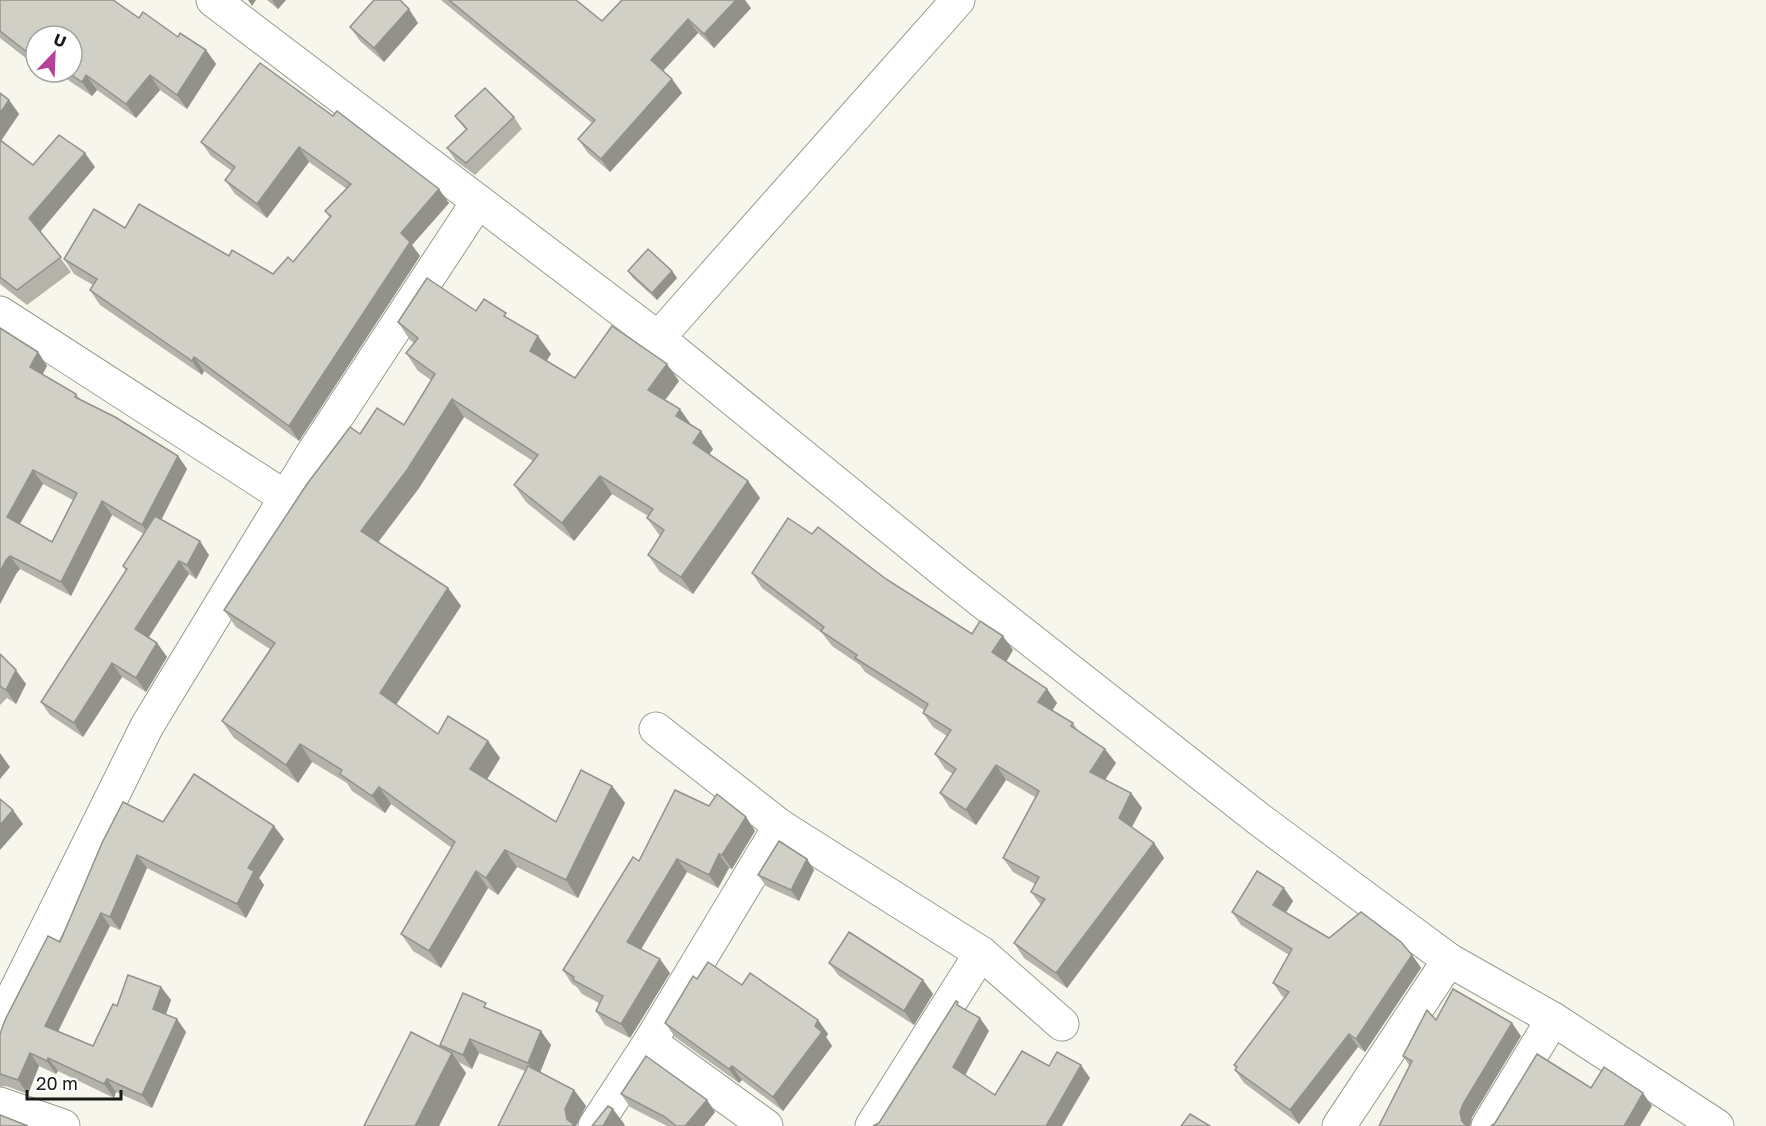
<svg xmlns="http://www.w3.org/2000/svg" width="1766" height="1126" font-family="'Golos Text',sans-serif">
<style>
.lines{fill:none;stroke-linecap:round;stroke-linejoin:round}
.street-casing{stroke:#9a9a90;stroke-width:35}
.street{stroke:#fff;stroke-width:33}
.wall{fill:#b4b3aa;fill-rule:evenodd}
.shaded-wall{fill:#92928b}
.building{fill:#d1d0c6;stroke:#92928b;stroke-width:1.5;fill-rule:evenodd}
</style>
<rect width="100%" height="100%" fill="#f7f6ec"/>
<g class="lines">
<g class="street-casing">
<g id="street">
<polyline points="213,0 658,338 956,581 1260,820 1449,960 1553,1019 1717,1126"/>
<polyline points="0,313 285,497"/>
<polyline points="658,338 958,0"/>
<polyline points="656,729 780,826 981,953 872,1126"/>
<polyline points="981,953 1062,1024"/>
<polyline points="0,1023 147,726 311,456 477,203"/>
<polyline points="650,1042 780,826"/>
<polyline points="0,1104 63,1126"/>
<polyline points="595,1126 650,1042 766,1126"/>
<polyline points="1339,1126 1449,960"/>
<polyline points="1488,1126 1553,1019"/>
</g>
</g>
<use href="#street" class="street"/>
</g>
<g class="wall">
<polygon points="0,0 139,18 206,50 216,64 187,109 160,90 136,118 97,90 92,96 56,72 72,72 36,36 36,66 0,38"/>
<polygon points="267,0 286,0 278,9"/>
<polygon points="441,0 576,0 602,21 751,8 714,48 698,33 663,71 672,79 682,93 610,172 588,153 578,139 592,123"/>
<polygon points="418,23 384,62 360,41 350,27"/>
<polygon points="260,63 449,203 412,245 420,256 299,441 204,371 202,375 100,305 90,290 93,285 74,274 64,259 125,228 229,256 273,274 293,262 330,218 325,211 347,189 309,162 267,218 235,194 225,180 232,171 211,156 201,142"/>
<polygon points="0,93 9,100 19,114 1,141 33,165 95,167 40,231 71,272 27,305 0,284"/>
<polygon points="455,116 514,117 522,129 475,175 456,161 447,148 466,130"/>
<polygon points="628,271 672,271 677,278 657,300 633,278"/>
<polygon points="476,311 511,320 551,354 546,361 575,378 679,381 665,400 692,426 713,449 709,454 748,481 760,498 693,594 660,572 648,555 660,536 647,518 648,516 612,494 574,541 526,502 514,485 533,461 464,417 419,488 378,542 448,588 461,606 396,705 438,734 488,741 500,758 487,779 556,822 612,786 625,803 578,898 517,867 498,895 488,888 441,968 413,951 401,934 452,848 391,804 385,813 352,791 347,783 312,762 298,783 234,738 222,721 270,649 236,627 224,610 360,434 404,425 431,380 418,371 406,353 414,343 410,340 398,322"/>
<path d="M0,328L38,352L47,366L42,374L76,394L80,399L178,456L187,469L161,520L209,555L196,579L189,574L149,637L157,643L167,657L146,692L122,677L83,737L50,715L41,702L126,571L123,566L144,534L112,515L71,596L20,569L16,574L0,604ZM43,484L73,500L52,542L20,524Z"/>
<polygon points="812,534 886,579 972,634 1013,650 1006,662 1047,689 1057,703 1052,711 1073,723 1078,731 1116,763 1105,780 1131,793 1142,808 1132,827 1154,843 1164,858 1067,988 1024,958 1014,943 1041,905 1031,892 1035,884 1013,872 1003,858 1035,797 1006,780 976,825 950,808 940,793 953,774 945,769 935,754 947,736 933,727 923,713 924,710 865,672 860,665 832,646 822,633 762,588 752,573"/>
<polygon points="0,654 26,684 16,704 7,698 0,705"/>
<polygon points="709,806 746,817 755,831 732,869 729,868 718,888 687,872 641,949 670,973 630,1038 605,1025 596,1011 599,1003 582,994 577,987 572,984 563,970"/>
<polygon points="163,822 284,839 259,878 264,885 246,918 147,868 120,930 110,926 58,1032 93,1046 117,1006 161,987 171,1000 166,1014 186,1032 152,1108 116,1092 114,1098 58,1071 56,1074 39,1066 28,1094 6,1086 0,1087 0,1034 60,942"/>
<polygon points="807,859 814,870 799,901 766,886 758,875"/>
<polygon points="1293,901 1285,913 1329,938 1412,955 1421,968 1365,1052 1358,1047 1299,1124 1244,1083 1235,1070 1236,1068 1234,1065 1285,998 1282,996 1273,983 1289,955 1241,925 1232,912"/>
<polygon points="829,963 923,980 933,994 914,1025 839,976"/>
<polygon points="697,979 742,985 818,1020 828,1034 826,1037 832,1046 783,1111 742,1080 739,1083 675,1037 665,1023"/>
<polygon points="490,1010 551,1045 540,1073 574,1090 586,1106 576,1126 525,1071 479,1053 472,1069 458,1062 466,1073 439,1126 364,1126 442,1049 440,1045"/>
<polygon points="1436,1020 1521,1036 1472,1117 1469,1125 1409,1065 1403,1056"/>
<polygon points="621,1094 707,1100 715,1112 704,1126 667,1126 630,1107"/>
</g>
<g class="shaded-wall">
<polygon points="248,0 256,0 252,6"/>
<polygon points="272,0 286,0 278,9"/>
<polygon points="736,0 745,0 751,8 714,48 704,34"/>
<polygon points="409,9 418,23 384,62 374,48"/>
<polygon points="688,19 698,33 660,74 651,60"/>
<polygon points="206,50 216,64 187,109 177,95"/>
<polygon points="46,72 53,72 49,76"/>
<polygon points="86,75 97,90 92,96 82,82"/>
<polygon points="150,75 160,90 136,118 126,104"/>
<polygon points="672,79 682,93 610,172 601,159"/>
<polygon points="9,100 19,114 0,142 0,113"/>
<polygon points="299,147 309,162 267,218 257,204"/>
<polygon points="85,153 95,167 40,232 29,218"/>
<polygon points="439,189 449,203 412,245 420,256 299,441 289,426 401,233"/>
<polygon points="672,271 677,278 657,300 652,293"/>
<polygon points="538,336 551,354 542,368 530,351"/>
<polygon points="38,352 47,366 39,381 30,367"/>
<polygon points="194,357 204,371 202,375 192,361"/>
<polygon points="667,364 679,381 660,407 648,390"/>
<polygon points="452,399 464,417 419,488 373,549 361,531"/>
<polygon points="680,409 692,426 676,416"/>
<polygon points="701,431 713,449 705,461 693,443"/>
<polygon points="178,456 187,469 152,538 142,525"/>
<polygon points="33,470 43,484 16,530 7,517"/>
<polygon points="600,476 612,494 574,541 562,523"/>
<polygon points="748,481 760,498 693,594 681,577"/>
<polygon points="102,501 112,515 71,596 61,582"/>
<polygon points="200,541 209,555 196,579 187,565"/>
<polygon points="10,556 20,569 16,574 0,604 0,572 6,560"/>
<polygon points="179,561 189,574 145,643 135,629"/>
<polygon points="448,588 461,606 392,711 380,693"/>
<polygon points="1003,636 1013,650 1003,667 992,652"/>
<polygon points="157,643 167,657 146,692 136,678"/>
<polygon points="112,663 122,677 83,737 74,723"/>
<polygon points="16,670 26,684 16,704 6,690"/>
<polygon points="1047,689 1057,703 1048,717 1038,702"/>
<polygon points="488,741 500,758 483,786 470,769"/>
<polygon points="300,744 312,762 298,783 286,765"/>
<polygon points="1105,749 1116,763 1100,787 1090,772"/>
<polygon points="0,753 10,767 0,779"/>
<polygon points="996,765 1006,780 976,825 966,810"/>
<polygon points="612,786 625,803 578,898 566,880"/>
<polygon points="379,787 391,804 385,813 372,796"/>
<polygon points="1131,793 1142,808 1129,832 1119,818"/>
<polygon points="13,810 23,824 0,850 0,825"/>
<polygon points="746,817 755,831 732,869 722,855"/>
<polygon points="274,826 284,839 259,878 264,885 246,918 237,904 248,868"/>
<polygon points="1154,843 1164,858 1067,988 1056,973"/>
<polygon points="505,850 517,867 498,895 486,878"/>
<polygon points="719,854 729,868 718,888 709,875"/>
<polygon points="137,855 147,868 120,930 110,917"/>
<polygon points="677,859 687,872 637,956 627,942"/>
<polygon points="807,859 814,870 799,901 791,890"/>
<polygon points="476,871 488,888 441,968 429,951"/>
<polygon points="1284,888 1293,901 1282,919 1273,905"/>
<polygon points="101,913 110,926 54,1039 45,1026"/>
<polygon points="1412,955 1421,968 1365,1052 1356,1039"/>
<polygon points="660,959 670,973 630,1038 621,1024"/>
<polygon points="923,980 933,994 914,1025 904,1011"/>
<polygon points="161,987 171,1000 163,1022 153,1009"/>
<polygon points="980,1018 989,1031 962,1081 953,1067"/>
<polygon points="177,1019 186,1032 152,1108 142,1095"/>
<polygon points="818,1020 828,1034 826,1037 832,1046 783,1111 773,1097"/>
<polygon points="1512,1023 1521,1036 1472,1117 1470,1126 1465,1126 1462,1121 1460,1112 1463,1104"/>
<polygon points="541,1031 551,1045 538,1077 528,1063"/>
<polygon points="1349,1034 1358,1047 1299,1124 1290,1110"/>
<polygon points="470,1039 479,1053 472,1069 463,1055"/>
<polygon points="30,1053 39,1066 28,1094 18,1080"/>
<polygon points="452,1053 466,1073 439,1126 415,1126"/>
<polygon points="48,1058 58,1071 56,1074 47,1061"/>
<polygon points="1081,1065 1090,1078 1062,1126 1046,1126"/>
<polygon points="732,1066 742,1080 739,1083 729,1069"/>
<polygon points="107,1079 116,1092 114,1098 104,1084"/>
<polygon points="574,1090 586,1106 576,1126 572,1126 567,1119 565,1109"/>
<polygon points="1643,1093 1652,1106 1640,1126 1624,1126"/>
<polygon points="707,1100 715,1112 704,1126 685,1126"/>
<polygon points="613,1109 625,1125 624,1126 603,1126"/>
</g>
<g class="building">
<polygon points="0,0 113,0 139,18 143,12 178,37 180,33 206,50 177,95 150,75 126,104 86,75 82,82 67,72 72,72 72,36 36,36 36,59 0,31"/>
<polygon points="374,0 400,0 409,9 374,48 350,27"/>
<polygon points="449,0 576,0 602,21 622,0 736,0 704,34 688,19 651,60 672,79 601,159 578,139 595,120"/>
<polygon points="260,63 333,116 337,111 439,189 401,233 410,242 289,426 194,357 192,361 90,290 97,279 64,259 94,209 125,228 139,204 229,256 232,250 273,274 288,257 293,262 331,216 325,211 351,184 299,147 257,204 225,180 235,167 201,142"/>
<polygon points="485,88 514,117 466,163 447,148 467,129 455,116"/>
<polygon points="0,93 9,100 0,113"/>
<polygon points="59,135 85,153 29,218 61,257 17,290 0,277 0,140 33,165"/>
<polygon points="648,249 672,271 652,293 628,271"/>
<polygon points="427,278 476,311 484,299 506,313 504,316 538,336 530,351 575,378 612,326 667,364 648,390 680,409 676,416 701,431 693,443 748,481 681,577 648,555 664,530 647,518 653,509 600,476 562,523 514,485 538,455 452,399 407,470 361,531 448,588 380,693 438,734 448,716 488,741 470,769 556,822 581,770 612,786 566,880 505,850 486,878 476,871 429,951 401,934 455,842 379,787 372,796 340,774 342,770 300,744 286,765 222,721 275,643 224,610 307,484 350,427 360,434 377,408 404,425 435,374 406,353 418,338 398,322"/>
<path d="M0,328L38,352L30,367L76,394L75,397L115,417L178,456L142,525L102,501L61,582L10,556L6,560L0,572ZM33,470L77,493L52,542L7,517Z"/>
<polygon points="155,516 200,541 187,565 179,561 135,629 157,643 136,678 112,663 74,723 41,702 127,569 123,566"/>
<polygon points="788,518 812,534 818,527 886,579 972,634 980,621 1003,636 992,652 1047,689 1038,702 1073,723 1071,726 1105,749 1090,772 1131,793 1119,818 1154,843 1056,973 1014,943 1045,899 1031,892 1039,877 1003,858 1039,791 996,765 966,810 940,793 956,769 935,754 951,730 923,713 928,704 855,658 857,655 821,631 824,627 752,573"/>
<polygon points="0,654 16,670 6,690 0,686"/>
<polygon points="194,774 274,826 248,868 254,871 237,904 137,855 110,917 101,913 45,1026 93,1046 113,1004 117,1006 128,975 161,987 153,1009 177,1019 142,1095 107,1079 104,1084 48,1058 47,1061 30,1053 18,1080 0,1074 0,1034 5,1020 48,936 60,942 102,843 123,802 163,822"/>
<polygon points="675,790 709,806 717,794 746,817 722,855 719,854 709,875 677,859 627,942 660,959 621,1024 596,1011 603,996 573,980 574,977 563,970 633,857 639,861"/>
<polygon points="0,799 13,810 0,825"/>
<polygon points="779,841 807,859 791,890 758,875"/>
<polygon points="1257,871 1284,888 1273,905 1329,938 1361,912 1401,942 1412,955 1356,1039 1349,1034 1290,1110 1235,1070 1237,1067 1234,1065 1289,992 1273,983 1292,949 1232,912"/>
<polygon points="849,932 923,980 904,1011 829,963"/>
<polygon points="708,962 742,985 750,973 818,1020 815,1026 822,1032 773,1097 732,1066 729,1069 665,1023 693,976 697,979"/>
<polygon points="1453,989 1512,1023 1463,1104 1460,1112 1462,1121 1467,1126 1379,1126 1412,1061 1403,1056 1427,1010 1436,1020"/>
<polygon points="463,993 486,1003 484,1007 541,1031 528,1063 470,1039 463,1055 440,1045"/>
<polygon points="956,1001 958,1002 957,1005 980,1018 953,1067 995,1095 1022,1051 1049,1066 1057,1052 1081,1065 1046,1126 873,1126 879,1123"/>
<polygon points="411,1032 452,1053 415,1126 364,1126"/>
<polygon points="1537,1054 1591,1088 1604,1067 1643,1093 1624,1126 1491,1126 1495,1123"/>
<polygon points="646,1056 707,1100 685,1126 676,1126 665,1117 621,1094"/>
<polygon points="528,1066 574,1090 565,1109 567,1119 575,1126 498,1126"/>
<polygon points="608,1106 613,1109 603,1126 592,1126"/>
<polygon points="1190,1114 1210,1126 1181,1126"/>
<polygon points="0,1115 28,1126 0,1126"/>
</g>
<g transform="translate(54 54) rotate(23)"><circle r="28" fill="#ffffff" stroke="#a3a3a2" stroke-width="1.5"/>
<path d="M0-4.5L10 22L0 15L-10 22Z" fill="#b74199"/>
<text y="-9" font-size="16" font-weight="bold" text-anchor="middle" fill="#191916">U</text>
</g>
<path d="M27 1090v9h94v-9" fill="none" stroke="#191916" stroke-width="3"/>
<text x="36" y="1090" font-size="18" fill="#191916" stroke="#ffffff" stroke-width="4.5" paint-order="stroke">20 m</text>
</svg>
